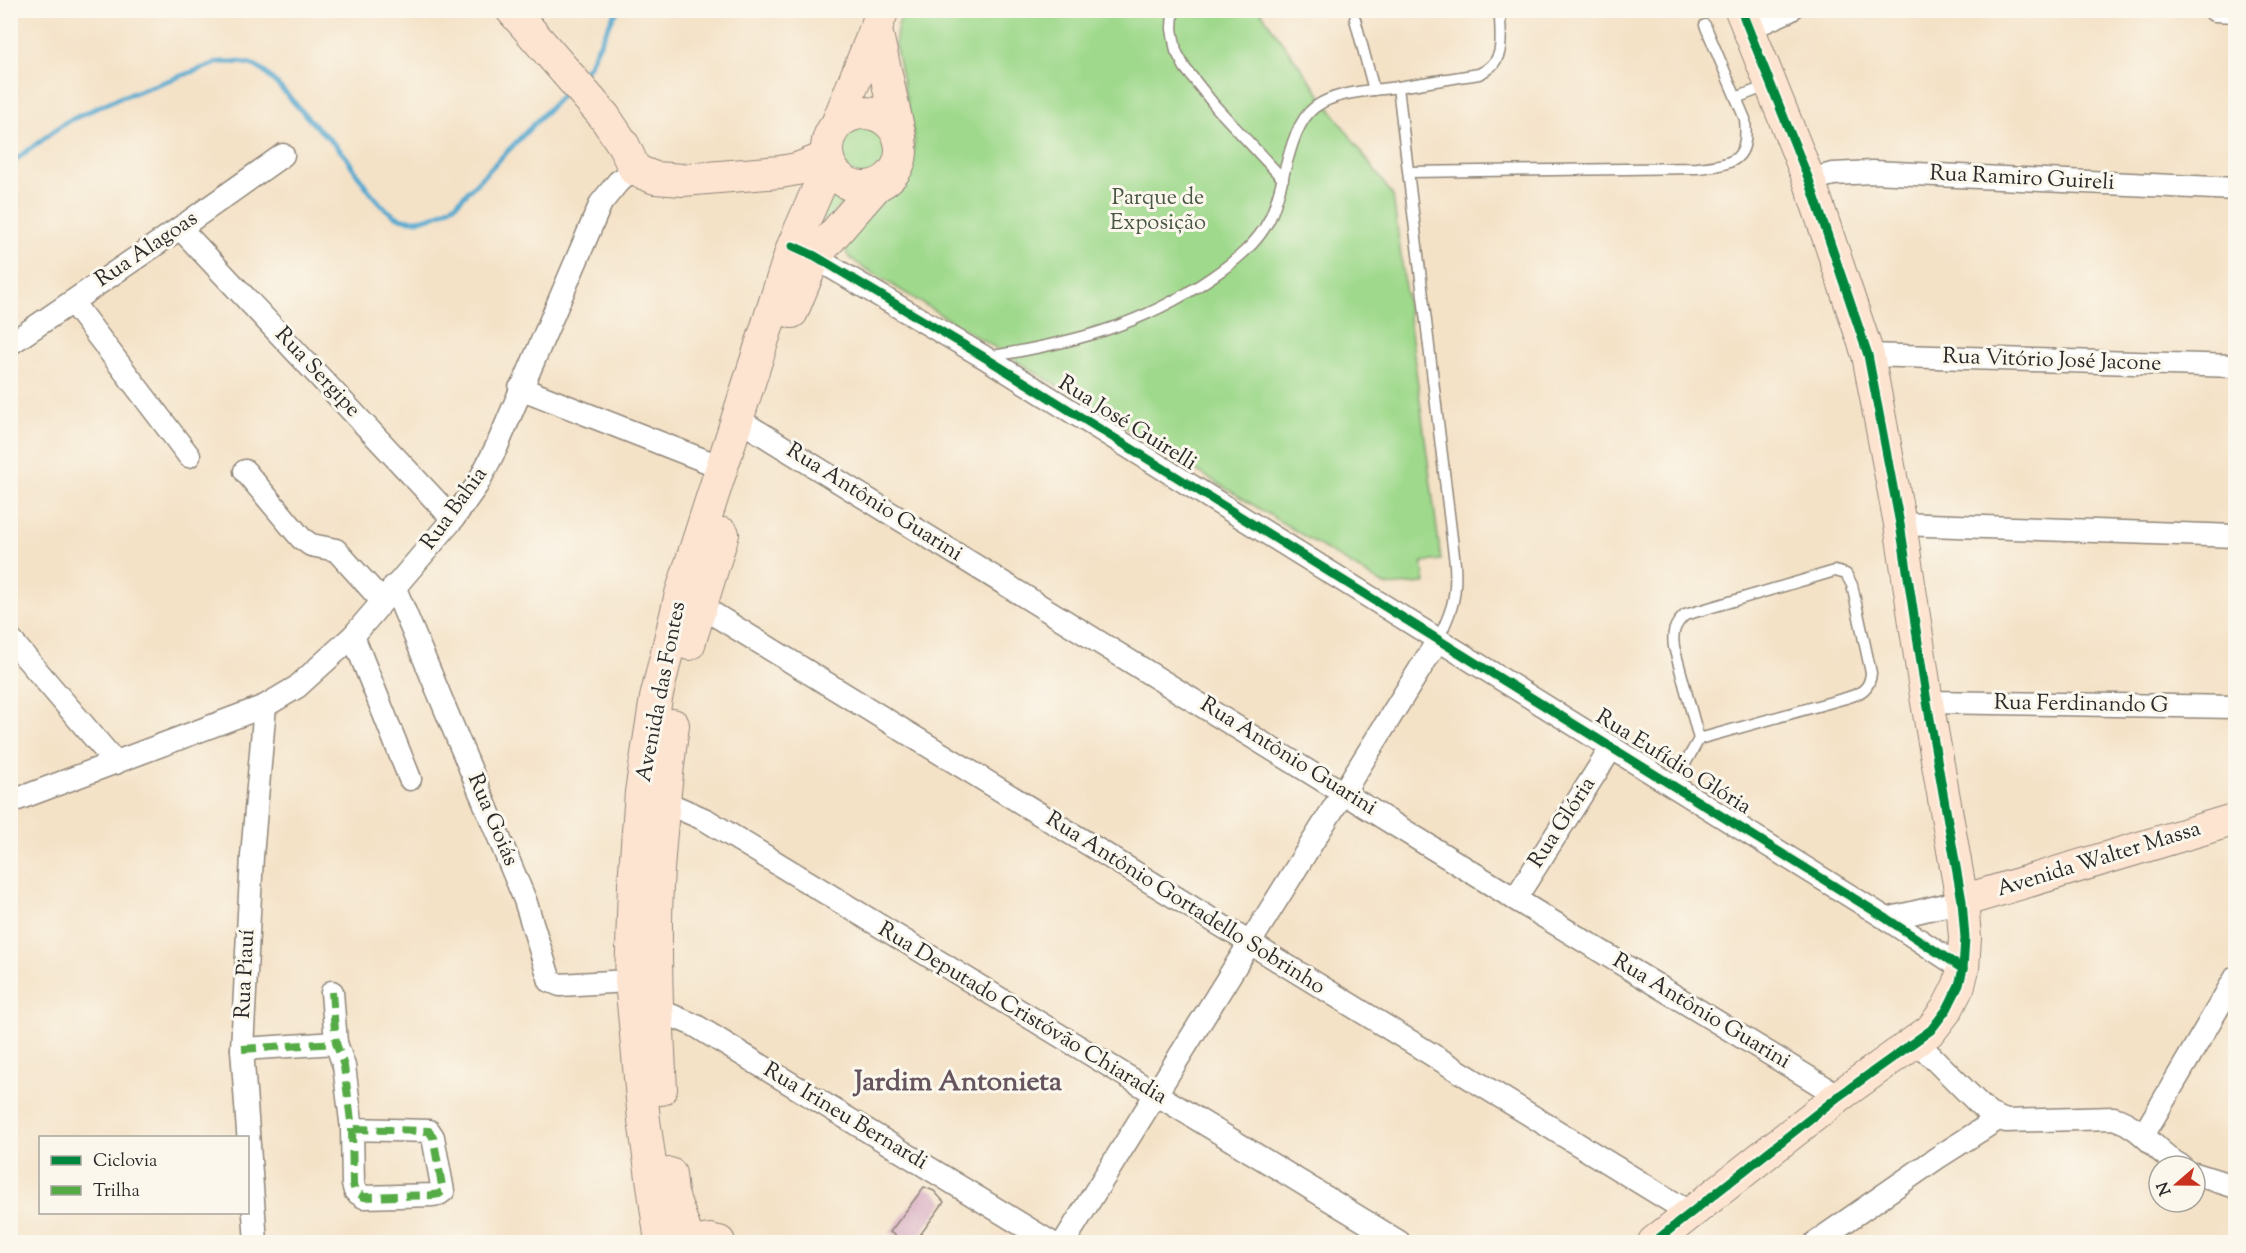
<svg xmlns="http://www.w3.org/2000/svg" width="2246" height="1253" font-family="'Sorts Mill Goudy',serif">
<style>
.green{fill:#9fd98c;stroke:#65825c;stroke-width:1.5}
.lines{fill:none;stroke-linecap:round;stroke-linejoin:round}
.stream{stroke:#52a8cf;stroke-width:5}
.building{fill:#d3a3bc}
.lane-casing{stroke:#908679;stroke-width:13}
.street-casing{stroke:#908679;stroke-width:25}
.secondary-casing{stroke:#908679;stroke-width:34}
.lane{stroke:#fff;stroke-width:10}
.street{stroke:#fff;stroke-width:22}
.secondary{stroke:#fde4d1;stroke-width:32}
.quiet{stroke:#54ab44;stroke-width:8;stroke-dasharray:15 8;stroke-linecap:butt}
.cycleway-casing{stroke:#fbf7ec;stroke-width:13}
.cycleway{stroke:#00873e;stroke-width:9}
.labels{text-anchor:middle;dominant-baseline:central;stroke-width:6;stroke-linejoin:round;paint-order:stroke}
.street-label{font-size:22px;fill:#2b2b2b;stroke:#fbf7ec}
.park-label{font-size:22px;fill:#485643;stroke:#fbf7ec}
.district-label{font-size:28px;font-weight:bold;fill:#66555e;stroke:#fbf7ec}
</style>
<rect width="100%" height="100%" fill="#fbf7ec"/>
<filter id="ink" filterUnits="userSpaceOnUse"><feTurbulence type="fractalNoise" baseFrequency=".0167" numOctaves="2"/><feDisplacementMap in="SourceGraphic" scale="12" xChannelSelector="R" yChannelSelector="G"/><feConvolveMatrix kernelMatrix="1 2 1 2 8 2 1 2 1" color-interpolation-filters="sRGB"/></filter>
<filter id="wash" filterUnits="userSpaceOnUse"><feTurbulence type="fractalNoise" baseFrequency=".008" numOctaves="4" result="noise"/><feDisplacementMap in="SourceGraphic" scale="24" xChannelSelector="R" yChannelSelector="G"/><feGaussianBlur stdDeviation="1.35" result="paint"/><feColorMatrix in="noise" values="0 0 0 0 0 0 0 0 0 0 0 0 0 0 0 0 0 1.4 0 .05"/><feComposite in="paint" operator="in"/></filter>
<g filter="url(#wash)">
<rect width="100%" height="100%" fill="#f4e2c7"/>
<g class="green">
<polygon points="904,11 1260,11 1393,196 1441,560 1422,562 1425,583 1386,586 861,266 849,257 842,246 852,225 892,195 902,182 913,160 914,136 895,44 898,25"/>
<circle cx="864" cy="151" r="24"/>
<polygon points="829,185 850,197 816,227"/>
</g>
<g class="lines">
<g class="stream">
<polyline points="580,76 588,67 613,17 619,10"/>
<path d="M10,164L66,122L116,99L220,62C232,62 244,61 256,66C272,75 297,107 311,121C322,133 336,144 346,157C358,175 379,210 400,218C420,225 440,214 456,204L568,89"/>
</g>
</g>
<g id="blocks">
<polygon class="building" points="924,1187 934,1191 944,1202 915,1242 905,1242 890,1232"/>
</g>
</g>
<g filter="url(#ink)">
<use href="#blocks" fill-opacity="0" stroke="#908679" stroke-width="1.5"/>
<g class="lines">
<g class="lane-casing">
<g id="lane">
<polyline points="1173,10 1172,29 1176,51 1185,68 1216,107 1283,179"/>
<polyline points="1355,19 1374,90"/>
<path d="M1398,87L1455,564C1457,598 1452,610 1438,640"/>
<polyline points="1736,98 1769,85"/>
<path d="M1409,172L1697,168C1735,164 1749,161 1745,119L1705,25"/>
<path d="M987,357C1071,343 1140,327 1212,277C1234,262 1257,244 1269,220C1285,189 1287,128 1315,107C1337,91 1372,91 1398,87C1425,83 1452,78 1479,74C1507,61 1500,40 1500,14"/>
<path d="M1673,785L1699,739L1674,647C1672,633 1674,625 1685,615L1835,571L1846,574L1852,585L1871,673C1870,689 1860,694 1846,698L1699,739"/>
</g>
</g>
<g class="street-casing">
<g id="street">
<polyline points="2215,10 2236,11"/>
<polyline points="1748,29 1790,10"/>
<polyline points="1809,180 1833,174 1873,172 2236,189"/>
<polyline points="180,228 453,519"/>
<polyline points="802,250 984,357 1887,919 1963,969"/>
<polyline points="72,302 189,456"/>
<polyline points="10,344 180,228 283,155"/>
<polyline points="1868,355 2236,366"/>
<polyline points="520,388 721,467"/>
<polyline points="736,418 1515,899 1839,1096"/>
<polyline points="245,471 301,538 311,545 336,550 382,601"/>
<polyline points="1900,524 2236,536"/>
<polyline points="394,586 525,900 550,981 560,985 645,980"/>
<polyline points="689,599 1690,1213"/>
<polyline points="353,636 410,779"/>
<polyline points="10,639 116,763"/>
<polyline points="1927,702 2236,707"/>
<polyline points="651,796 706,820 1399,1242"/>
<polyline points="10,802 265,706 297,687 353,636 453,519 477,485 497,446 601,203 618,182 635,170"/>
<polyline points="1515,899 1612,747"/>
<polyline points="1887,919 1962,901"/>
<polyline points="332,992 336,1043 344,1066 352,1129 353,1184 355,1191 364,1197 433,1195 439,1194 443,1191 433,1137 429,1131 352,1129"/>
<polyline points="644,1013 673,1016 696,1026 1050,1242"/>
<path d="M1916,1041L1989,1114L2006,1121L2114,1118C2144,1128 2155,1152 2181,1166"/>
<polyline points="242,1049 336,1043"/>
<polyline points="2144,1134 2236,977"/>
<polyline points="2195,1174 2236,1187"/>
<polyline points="256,1242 242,1049 252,856 265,706"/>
<polyline points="1064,1242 1438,640"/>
<polyline points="1816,1242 1937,1158 1998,1119"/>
</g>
</g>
<g class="secondary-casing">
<g id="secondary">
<polyline points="512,10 604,116 624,146 635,170 655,178 683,180 780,172 797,169 827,157"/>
<polyline points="876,30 900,137"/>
<circle cx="864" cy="150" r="37"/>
<polyline points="837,124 883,10"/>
<polyline points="792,312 815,256 877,185"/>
<polyline points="689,644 723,534"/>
<polyline points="1962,901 2236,819"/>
<path d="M661,1089C657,1021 654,954 657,886C660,832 666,779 673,725"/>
<polyline points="670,1174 672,1194 689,1242"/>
<polyline points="661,1242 644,1120 631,981 634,884 641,792 656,698 681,594 793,246 829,164"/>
<polyline points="696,1242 710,1240 719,1242"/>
<polyline points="1654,1242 1839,1096 1931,1030 1947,1009 1959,985 1963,969 1965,938 1962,901 1927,702 1900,524 1868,355 1809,180 1741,10"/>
</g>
</g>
<use href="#lane" class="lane"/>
<use href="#street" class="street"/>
<use href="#secondary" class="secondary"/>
<g class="quiet">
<polyline points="332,992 336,1043 344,1066 352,1129 353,1184 355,1191 364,1197 433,1195 439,1194 443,1191 433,1137 429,1131 352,1129"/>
<polyline points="242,1049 336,1043"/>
</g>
<g class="cycleway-casing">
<g id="cycleway">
<polyline points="793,246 815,256 984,357 1887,919 1963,969"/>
<polyline points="1654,1242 1839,1096 1931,1030 1947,1009 1959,985 1963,969 1965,938 1962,901 1927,702 1900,524 1868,355 1809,180 1741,10"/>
</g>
</g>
<use href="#cycleway" class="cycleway"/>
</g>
</g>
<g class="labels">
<g class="street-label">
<text transform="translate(2022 179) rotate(3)">Rua Ramiro Guireli</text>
<text transform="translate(147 250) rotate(-34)">Rua Alagoas</text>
<text transform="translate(2052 361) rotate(2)">Rua Vitório José Jacone</text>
<text transform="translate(317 373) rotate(47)">Rua Sergipe</text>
<text transform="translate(1127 424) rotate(32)">Rua José Guirelli</text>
<text transform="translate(874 503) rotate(32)">Rua Antônio Guarini</text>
<text transform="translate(455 509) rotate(-54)">Rua Bahia</text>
<text transform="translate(662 692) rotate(-79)">Avenida das Fontes</text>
<text transform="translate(2081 705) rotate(1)">Rua Ferdinando G</text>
<text transform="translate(1288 757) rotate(32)">Rua Antônio Guarini</text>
<text transform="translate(1673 763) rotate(32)">Rua Eufídio Glória</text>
<text transform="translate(492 820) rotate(67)">Rua Goiás</text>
<text transform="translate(1563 823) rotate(-57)">Rua Glória</text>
<text transform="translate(2099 860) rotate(-17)">Avenida Walter Massa</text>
<text transform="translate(1185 904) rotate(32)">Rua Antônio Gortadello Sobrinho</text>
<text transform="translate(246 974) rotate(-87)">Rua Piauí</text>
<text transform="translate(1701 1012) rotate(31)">Rua Antônio Guarini</text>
<text transform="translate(1022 1014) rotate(31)">Rua Deputado Cristóvão Chiaradia</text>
<text transform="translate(845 1117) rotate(31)">Rua Irineu Bernardi</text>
</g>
<g class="park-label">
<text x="1158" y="199">Parque de<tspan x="1158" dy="25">Exposição</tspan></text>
</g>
<g class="district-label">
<text x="958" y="1083">Jardim Antonieta</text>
</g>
</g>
<rect width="2246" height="1253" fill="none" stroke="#fbf7ec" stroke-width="36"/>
<rect x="39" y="1136" width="210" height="78" fill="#fbf7ec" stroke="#a8a59f" stroke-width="1.5"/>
<rect x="51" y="1156" width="30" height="9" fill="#00873e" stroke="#a8a59f" stroke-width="1.5"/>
<text x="93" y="1166" font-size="18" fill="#2b2b2b">Ciclovia</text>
<rect x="51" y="1186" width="30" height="9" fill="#54ab44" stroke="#a8a59f" stroke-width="1.5"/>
<text x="93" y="1196" font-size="18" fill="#2b2b2b">Trilha</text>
<g transform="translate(2177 1184) rotate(250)"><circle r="28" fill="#fbf7ec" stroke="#a8a59f" stroke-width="1.5"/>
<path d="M0-4.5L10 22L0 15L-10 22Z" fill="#c8321e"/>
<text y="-9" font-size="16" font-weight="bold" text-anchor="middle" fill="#2b2b2b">N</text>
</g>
</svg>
